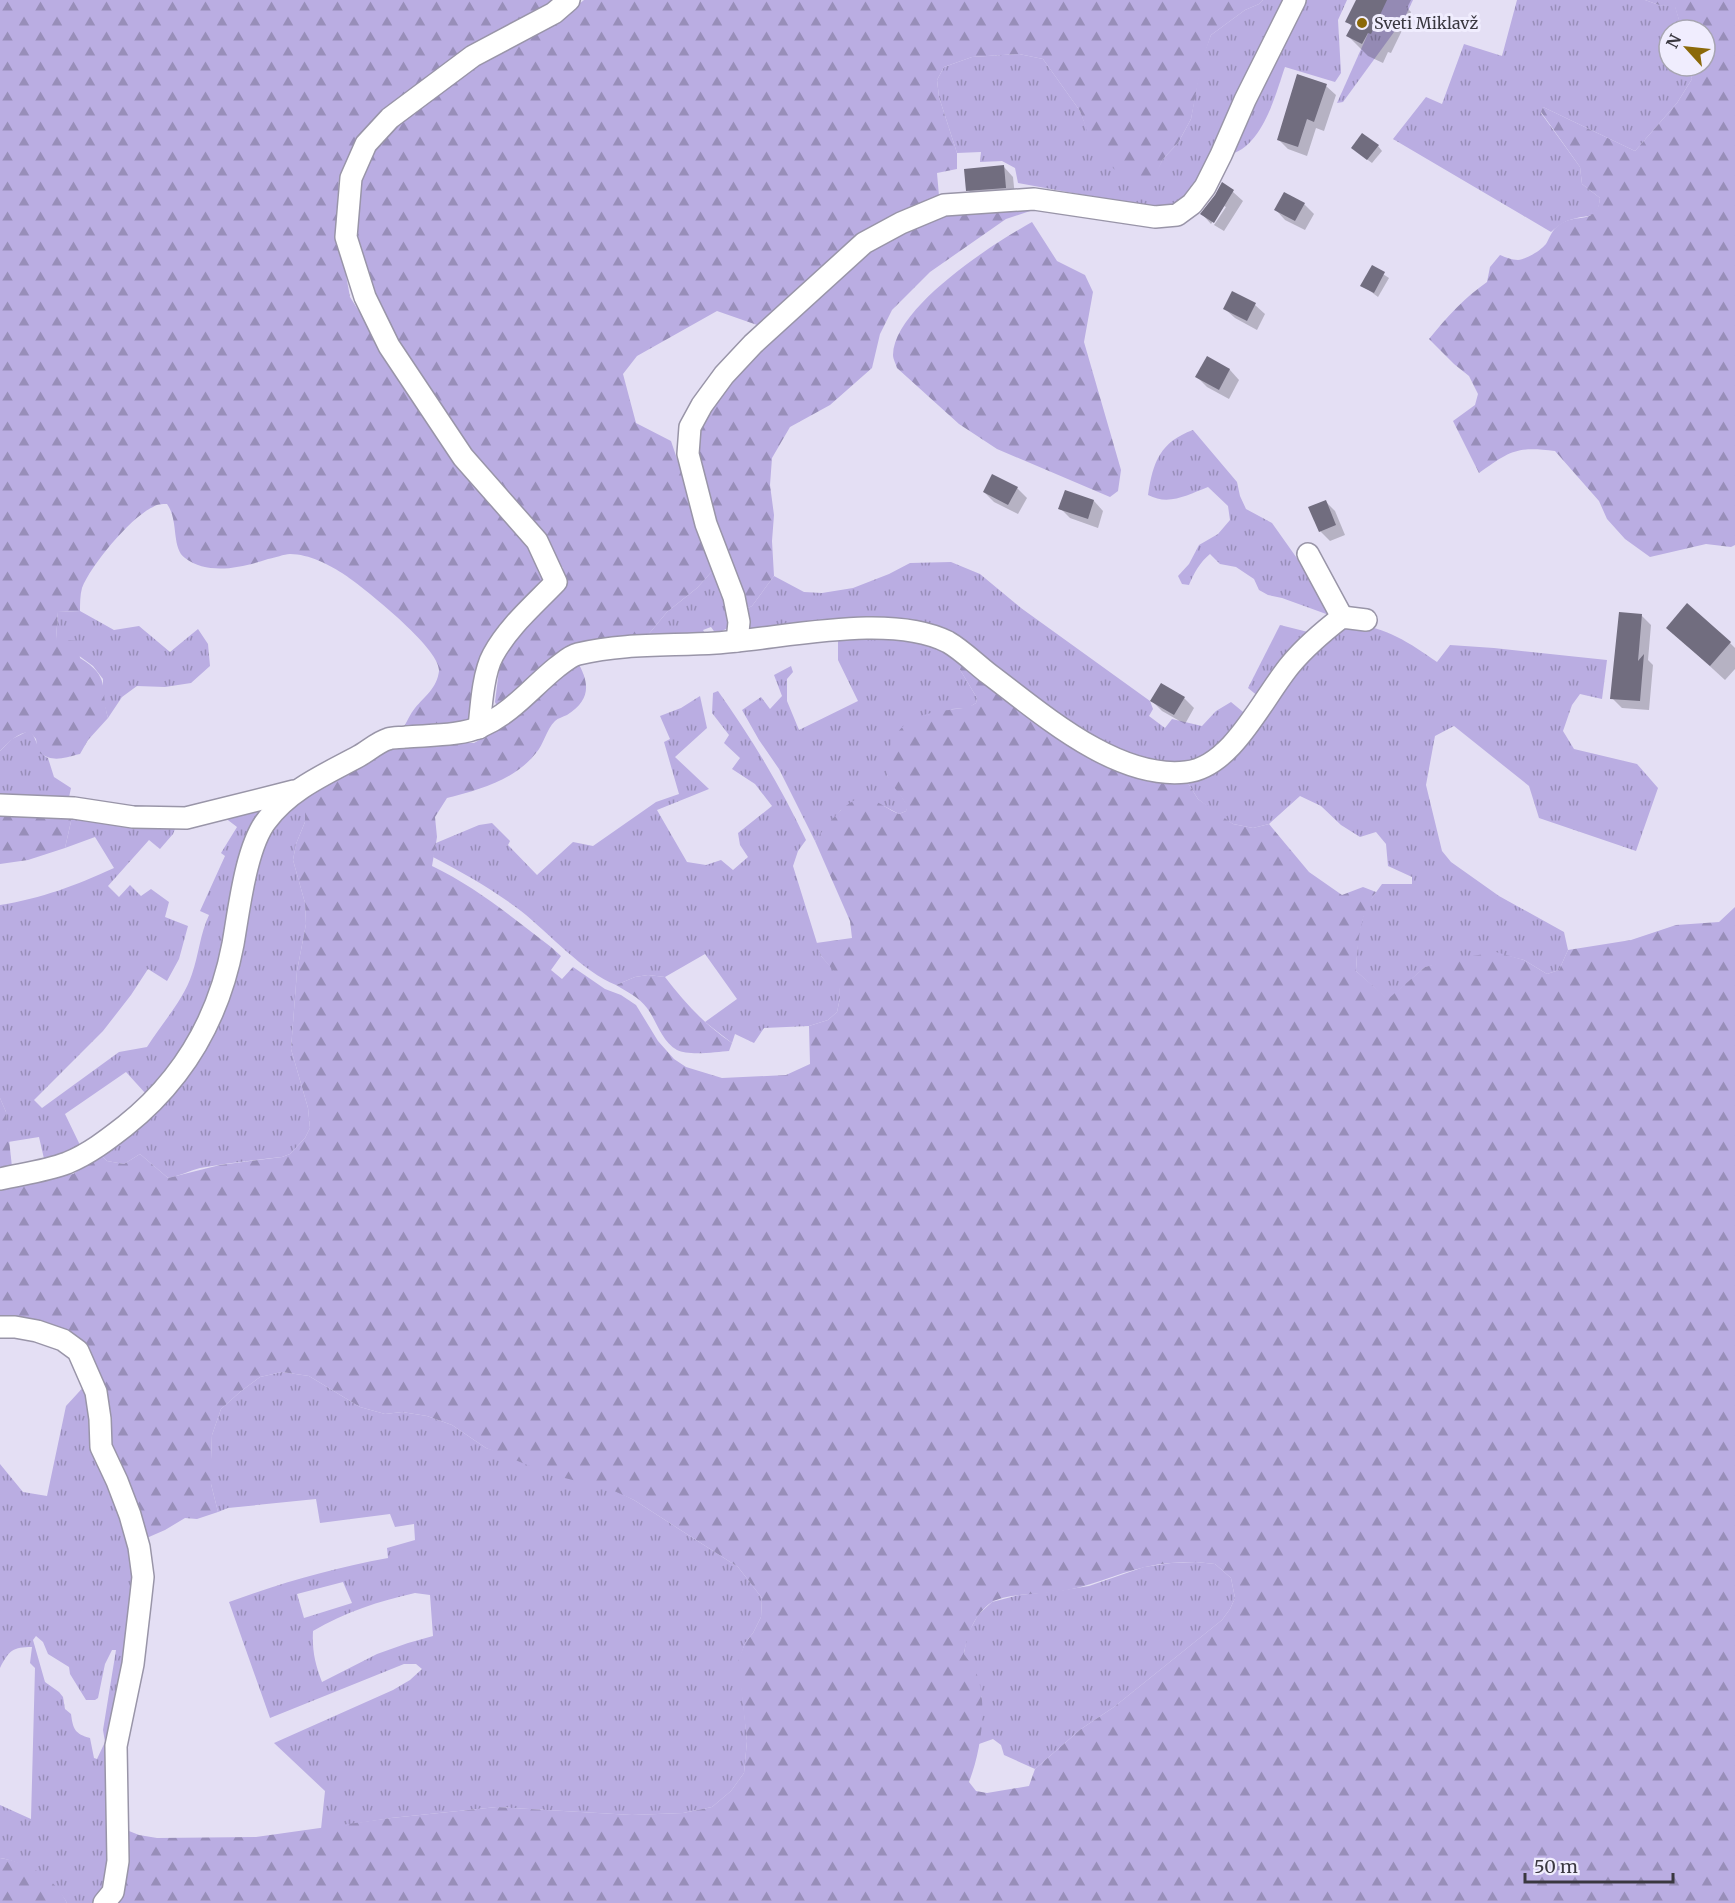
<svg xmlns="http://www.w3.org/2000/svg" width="1735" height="1903" font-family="Merriweather,serif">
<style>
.grass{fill:url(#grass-tufts);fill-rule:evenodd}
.forest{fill:url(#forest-firs);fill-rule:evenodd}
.shadow{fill:#0003}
.building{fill:#716d7f}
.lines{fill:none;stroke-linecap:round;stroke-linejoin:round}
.street-casing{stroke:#9995a8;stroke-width:24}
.street{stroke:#fff;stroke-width:21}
.poi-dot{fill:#8b6909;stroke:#f0edfe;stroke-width:2}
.labels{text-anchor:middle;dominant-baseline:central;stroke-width:6;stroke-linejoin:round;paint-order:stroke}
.poi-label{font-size:16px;fill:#3a3840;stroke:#f0edfe;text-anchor:start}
</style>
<defs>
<pattern id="grass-tufts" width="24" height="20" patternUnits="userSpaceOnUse" patternTransform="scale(1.5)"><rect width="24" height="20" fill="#baade2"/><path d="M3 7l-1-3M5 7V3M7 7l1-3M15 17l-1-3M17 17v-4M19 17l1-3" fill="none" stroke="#988eb9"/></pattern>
<pattern id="forest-firs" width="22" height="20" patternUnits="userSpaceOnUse" patternTransform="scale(1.5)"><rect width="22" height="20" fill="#baade2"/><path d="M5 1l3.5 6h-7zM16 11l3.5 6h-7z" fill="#988eb9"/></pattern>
</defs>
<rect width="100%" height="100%" fill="#e4dff4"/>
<g class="grass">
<polygon points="1263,0 1286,0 1223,135 1184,203 1160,207 1122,202 1018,183 1015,168 1002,161 980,162 981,152 957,153 939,97 937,80 944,67 972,57 1019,54 1043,59 1080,111 1092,142 1154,176 1163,159 1178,143 1191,119 1201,62 1211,35 1245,10 1259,4"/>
<path d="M1299,0H1347L1338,20L1341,73L1335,82L1285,67C1275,96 1262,149 1227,155Z"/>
<polygon points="1383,0 1413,0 1405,17 1343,102 1337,103"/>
<path d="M1517,0H1645L1659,5L1675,6L1682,30H1669V66H1689L1692,79L1677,103L1635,151L1543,107L1541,113L1580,167L1582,184L1600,198C1598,220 1590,214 1573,219C1564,221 1558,226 1551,232L1393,139L1426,97L1442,104L1464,44L1502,56Z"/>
<path d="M1193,430L1237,482L1240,496L1246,509L1272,523L1328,602L1329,615L1282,598L1268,595L1259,590L1254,579L1236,567L1220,564L1210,554C1200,562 1194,573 1189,585L1182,584L1178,576L1189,564L1199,545L1218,534L1230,520L1228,506L1208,487C1187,495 1169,506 1148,495C1153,462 1160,442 1193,430Z"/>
<polygon points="951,562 980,574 1021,608 1150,701 1153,709 1149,716 1165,728 1172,719 1202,726 1216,711 1231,702 1248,716 1196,768 1116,756 943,633 751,633 746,628 742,611 752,606 774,576 804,592 822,593 853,588 889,574 910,563"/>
<polygon points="714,569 731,606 728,628 716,634 711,627 703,630 706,635 643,641 667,612 697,588"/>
<polygon points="80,611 114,630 139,626 170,652 198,629 208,644 210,666 191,683 165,687 137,686 122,697 108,718 103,699 103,679 93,666 56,639 58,612"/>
<path d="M1352,624C1386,627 1410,643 1437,662L1450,645L1494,648L1607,660L1602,699L1580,694L1572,705L1563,731L1574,749L1637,764L1658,788L1636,851L1539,818L1529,786L1454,726L1435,736L1426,785L1442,851L1451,862L1499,896L1564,932L1568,950L1559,970L1547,974L1524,960L1496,953L1425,967L1388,1000L1356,971L1358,936L1366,906L1382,884H1412V877L1388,866L1386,844L1376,832L1360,837L1341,825L1321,806L1300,796L1269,824L1253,828L1233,824L1216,813L1198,799L1186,780L1264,706L1330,635Z"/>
<polygon points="1280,625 1312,633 1259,697 1248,688"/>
<polygon points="900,633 959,655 959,668 977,698 976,703 968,708 952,709 887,775 908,806 906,811 899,814 884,806 841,810 815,841 779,769 759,740 742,710 761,697 770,709 782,696 774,675 791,666 793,672 787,679 787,701 799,730 858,701 838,660 838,636"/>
<path d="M718,691C752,739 781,787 806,840L798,851L793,866L821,956L839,976L840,998L837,1012L828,1020L809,1026L764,1028L754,1043L735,1034L732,1043L705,1022L737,999L705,954L665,977L648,975L635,977L616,985C583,972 549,933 521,911C494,890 463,873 433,857L436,843L479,825L492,823L510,841L508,845L537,875L573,842L593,846L656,802L679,794L664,742L670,739L660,716L681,708L700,696L707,728L675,757L709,789L657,810L687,862L706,865L721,860L733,870L748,857L740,845L738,833L772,806L755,784L732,769L740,758L724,743L729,735L712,713L713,693Z"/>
<path d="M26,732H31C38,741 37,753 48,758L54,777L71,788L68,802L0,798V751L12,739Z"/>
<path d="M305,795V822L296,844L293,860L305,903L306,924L297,971L291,1049L308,1108L310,1128L305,1138L290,1154L282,1157C255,1160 227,1163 200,1168C189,1171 179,1176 168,1178L140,1154L124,1164L107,1161L101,1155L181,1080L244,905L272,820Z"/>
<path d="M271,801L229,939L194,1041L146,1094L126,1072L65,1114L79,1143V1151L45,1163L39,1137L8,1142L6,1112L0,1098V905C43,898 74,886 114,868L95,837L65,848L72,817L172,825L175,829L173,834L160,849L149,840L108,886L119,897L130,885L141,896L151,889L169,902L165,917L188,926L179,959L167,981L148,969L131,995L103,1031L34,1100L42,1108L119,1052L147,1047C162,1023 183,1001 192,974C199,954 200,934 209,915L200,911L225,856L221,853L237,827L220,814Z"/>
<path d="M282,1372L309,1376L360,1407L385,1414L402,1412L427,1416L452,1425L486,1448L612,1489L634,1500L738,1567L762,1598L761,1617L753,1633L745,1643L739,1661L747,1741L744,1773L731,1791L712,1807L683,1813L632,1815L497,1807L391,1818L321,1829L325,1791L274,1743L393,1690L410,1680L422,1669L416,1664H404L270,1718L229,1602C281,1583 333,1568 388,1558L387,1548L415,1540L414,1524L395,1527L390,1514L320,1523L316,1499L228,1508L218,1512L211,1484V1459L212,1435L221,1409L240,1392L260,1377ZM343,1582L352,1603L304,1618L297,1594ZM415,1593L430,1595L433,1636L408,1643L377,1654L322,1682C315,1664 312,1650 313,1631C345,1612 379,1601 415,1593Z"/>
<path d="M88,1382L137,1566L112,1866L106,1885L93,1903H67C56,1882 23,1861 0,1858V1805L31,1819L35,1668L30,1663L32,1647C13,1647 9,1650 0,1668V1464L23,1492L47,1496L66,1406ZM36,1636L43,1642L48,1654L69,1667L70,1674L86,1700H95L98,1698L105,1664L112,1650H116L103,1730L105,1742L97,1759L94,1758L90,1738C75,1734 73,1729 71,1714L65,1709L63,1697L59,1692L45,1682L33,1640Z"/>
<polygon points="1196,1562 1215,1564 1231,1578 1235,1598 1230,1609 1222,1620 1114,1707 1081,1729 1035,1769 1004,1755 1001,1745 993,1739 979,1744 982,1698 964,1654 967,1635 978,1615 992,1602 1019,1595 1058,1591 1089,1586 1144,1567 1171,1563"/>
</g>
<g class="forest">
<path d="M0,0H562L381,116L355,143L339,180L336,220L350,297L391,362L540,559L547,581L514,614L469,728H403C407,722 410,714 415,708C425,696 437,688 439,671C441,649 364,588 345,575C330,565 309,554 290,554C284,554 275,558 268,559C243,567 209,576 185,558C171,548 179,520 167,504C162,504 157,504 153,507C131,517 91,565 82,588C80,595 80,604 80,611L58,612L56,639L78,641L80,658C111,677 100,687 108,718L88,740L80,754C62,758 54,763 38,752L36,739L30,732C18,732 9,742 0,751Z"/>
<polygon points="584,0 1263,0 1259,4 1245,10 1211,35 1202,62 1191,119 1178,143 1163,159 1155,176 1136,179 1114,169 1091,142 1080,111 1043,59 1019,54 972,57 944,67 937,80 939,97 957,153 957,169 937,173 939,196 760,326 717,311 637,356 623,374 636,423 671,441 714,569 697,588 667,612 643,641 572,648 499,710 495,702 501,654 518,632 559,594 564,581 563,568 448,419 377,311 351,220 359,170 395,122 458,76 574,8"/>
<path d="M1645,0H1735V545L1731,547L1706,544L1650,557L1625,539L1607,519L1599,501L1555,451C1516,446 1510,451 1479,473L1453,421L1475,405L1478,394L1469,376L1454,364L1429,339C1447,317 1464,298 1487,282L1490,267L1500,255C1505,257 1512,260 1518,260C1527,259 1540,251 1546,244C1550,237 1552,230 1559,225C1577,212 1597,226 1600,198L1582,184L1580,167L1541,112L1543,107L1635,151L1677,103L1692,79L1689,66H1705V30H1682L1675,7L1659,5Z"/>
<polygon points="1045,206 1006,219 930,272 892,310 880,334 872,368 830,405 790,427 772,458 770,485 774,515 772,541 774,576 752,606 742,611 698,476 695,420 773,334 858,259 932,215"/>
<path d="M1032,222L1057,261L1085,275L1093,292L1084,342L1121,470L1118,491L1110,497L997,449L959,424L897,368C896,364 893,359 893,355C894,307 994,243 1032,222Z"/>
<path d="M959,655L1063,736L1186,780L1198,799L1233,824L1253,828L1269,824L1309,872L1342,895L1363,887L1376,892C1359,916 1358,942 1356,971L1388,999L1425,967L1455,959L1496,952L1524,960L1547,974L1559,970L1568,950L1631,940L1676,925L1719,922L1735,907V1903H117L124,1829L139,1835L157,1838L256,1837L391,1818L497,1807L632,1815L683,1813L712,1807L731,1791L744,1773L747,1741L738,1661L745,1643L753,1633L761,1617L762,1598L738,1567L634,1500L612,1490L549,1474L486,1448L452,1425L427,1416L402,1412L385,1414L360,1407L309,1376L282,1372L260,1377L240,1392L221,1409L212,1435L211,1459V1484L218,1512L197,1519L185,1518L165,1530L142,1540L104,1435L78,1344L0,1320V1187L73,1174L101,1155L107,1161L124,1164L140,1154L168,1178L220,1165L282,1157L290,1154L305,1138L310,1128L308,1108L291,1049L297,971L306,924L305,903L293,860L296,844L305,822V795L398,743H474L511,722L532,699L577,661C590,683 591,700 567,715C563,717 558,718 555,721C546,730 544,744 536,753C515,780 479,790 447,798L435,817L437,837L432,866C476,887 513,918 551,947L561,956L551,970L562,979L573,967L605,989L621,995L636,1005L658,1041L674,1059L686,1067L722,1078L786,1075L810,1064L809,1026L828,1020L837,1012L840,998L838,976L821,956L816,943L852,938L850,921L815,841C826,827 850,792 869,799C880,802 889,810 899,814L906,811L907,806C902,796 891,785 887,775C885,766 887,755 890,747C899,720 923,713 949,710C959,708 967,709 976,703L977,698L959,668ZM1196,1562L1215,1564L1231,1578L1235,1598L1230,1609L1222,1620L1114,1707L1081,1729L1035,1769L1029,1786L987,1793L976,1791L969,1782C981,1752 989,1700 975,1670C972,1664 967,1659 964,1654C967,1635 974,1614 992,1602C1005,1594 1039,1594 1056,1592C1087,1588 1115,1574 1145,1567C1162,1563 1179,1562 1196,1562Z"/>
<polygon points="0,813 72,817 65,848 28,860 0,864"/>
<path d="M648,975L665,977C685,1003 705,1025 732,1043L729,1051C717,1052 688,1056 677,1050C661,1041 657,1021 647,1008C639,997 627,992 616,985L635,977Z"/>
<polygon points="0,1098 6,1112 12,1167 0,1171"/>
<path d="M0,1858C28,1862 54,1877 67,1903H0Z"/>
</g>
<g class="shadow">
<polygon points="1357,0 1411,0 1407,8 1411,12 1391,53 1388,52 1383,63 1368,56 1348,36 1352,27 1347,21"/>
<polygon points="1298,76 1326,86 1336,95 1324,131 1316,128 1307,156 1288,149 1278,139"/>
<polygon points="1378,146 1382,151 1372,163 1357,152"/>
<polygon points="1004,167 1013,177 1015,197 978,200 968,190"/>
<polygon points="1222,185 1233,192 1243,201 1224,231 1214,225 1226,207 1224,206 1211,224 1202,214 1216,196"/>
<polygon points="1304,204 1314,214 1305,230 1285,220 1276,210"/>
<polygon points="1372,267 1389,278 1378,297 1362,285"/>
<polygon points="1255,305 1265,314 1257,330 1235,318 1225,309"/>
<polygon points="1207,358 1230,370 1239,380 1229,399 1207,387 1197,377"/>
<polygon points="1017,488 1027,498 1018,514 994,502 984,492"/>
<polygon points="1094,501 1103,511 1098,528 1070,518 1060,508"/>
<polygon points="1326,502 1335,511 1345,535 1330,541 1320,531"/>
<polygon points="1641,615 1651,625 1648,660 1653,665 1649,710 1622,708 1612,698"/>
<polygon points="1668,628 1730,643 1735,648 1735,669 1725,680"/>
<polygon points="1184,698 1194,708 1185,724 1162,711 1152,701"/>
</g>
<g class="building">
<polygon points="1356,0 1387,0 1371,34 1368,33 1362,44 1346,36 1352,25 1345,22"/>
<polygon points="1297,74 1327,84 1314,122 1307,119 1298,147 1277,140"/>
<polygon points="1362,133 1379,145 1367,160 1351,148"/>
<polygon points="1004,165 1006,188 966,191 964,169"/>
<polygon points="1222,182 1234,190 1214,223 1200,214 1215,195"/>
<polygon points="1284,192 1305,203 1295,221 1274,210"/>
<polygon points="1372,265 1385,272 1374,293 1360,286"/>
<polygon points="1232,291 1256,303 1247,321 1223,309"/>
<polygon points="1207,356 1230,369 1219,390 1195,377"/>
<polygon points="992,474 1018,487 1008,505 983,492"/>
<polygon points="1065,490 1094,500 1088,519 1058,509"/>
<polygon points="1326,500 1336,525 1319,532 1308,507"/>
<polygon points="1687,603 1731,642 1710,666 1666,628"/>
<polygon points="1619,612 1642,614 1638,661 1644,654 1640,701 1610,699"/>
<polygon points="1161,683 1185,697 1174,715 1150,701"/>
</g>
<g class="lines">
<g class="street-casing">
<g id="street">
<polyline points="1308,554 1342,617"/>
<polyline points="737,641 739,622 734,597 706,524 688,454 690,427 702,405 724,375 753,344 864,243 901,223 944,205 1034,199 1155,217 1177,215 1192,204 1205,187 1221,155 1245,100 1295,0"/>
<path d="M479,728C481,708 483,673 493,655C508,627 534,605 556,582L537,541L463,457L389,346L365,297L346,237L351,178L366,144L390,118L473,56L554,13L569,0"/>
<polyline points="0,805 74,808 133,817 186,818 294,791"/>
<path d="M0,1179C22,1174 46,1171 67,1163C89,1154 107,1140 125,1126C184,1079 219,1018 233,944C239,910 246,846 267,820C290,789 326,774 359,756C368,751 378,742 388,739C394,737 400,738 406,737C428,735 462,736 482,726C512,713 532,687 557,667C564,662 570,656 578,654C624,643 670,646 716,643C782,639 888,612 948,642C962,650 976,664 989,674C1041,713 1116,780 1186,772C1233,767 1263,697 1291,664C1306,646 1324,631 1342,617L1366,620"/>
<polyline points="0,1327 15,1327 37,1331 63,1340 78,1351 96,1392 100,1419 101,1447 117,1481 130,1515 139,1547 143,1577 140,1604 133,1664 116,1746 118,1861 113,1892 104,1903"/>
</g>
</g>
<use href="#street" class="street"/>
</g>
<circle class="poi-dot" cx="1362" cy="23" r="6"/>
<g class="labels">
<g class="poi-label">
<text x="1374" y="23">Sveti Miklavž</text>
</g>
</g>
<g transform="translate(1687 48) rotate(297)"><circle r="28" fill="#f0edfe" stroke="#a7a5b2" stroke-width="1.5"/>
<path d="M0-4.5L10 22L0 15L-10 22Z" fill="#8b6909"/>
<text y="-9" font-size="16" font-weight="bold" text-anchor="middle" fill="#3a3840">N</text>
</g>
<path d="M1525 1873v9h148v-9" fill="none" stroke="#3a3840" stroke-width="3"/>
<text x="1534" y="1873" font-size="18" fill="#3a3840" stroke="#f0edfe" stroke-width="4.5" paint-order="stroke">50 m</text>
</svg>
